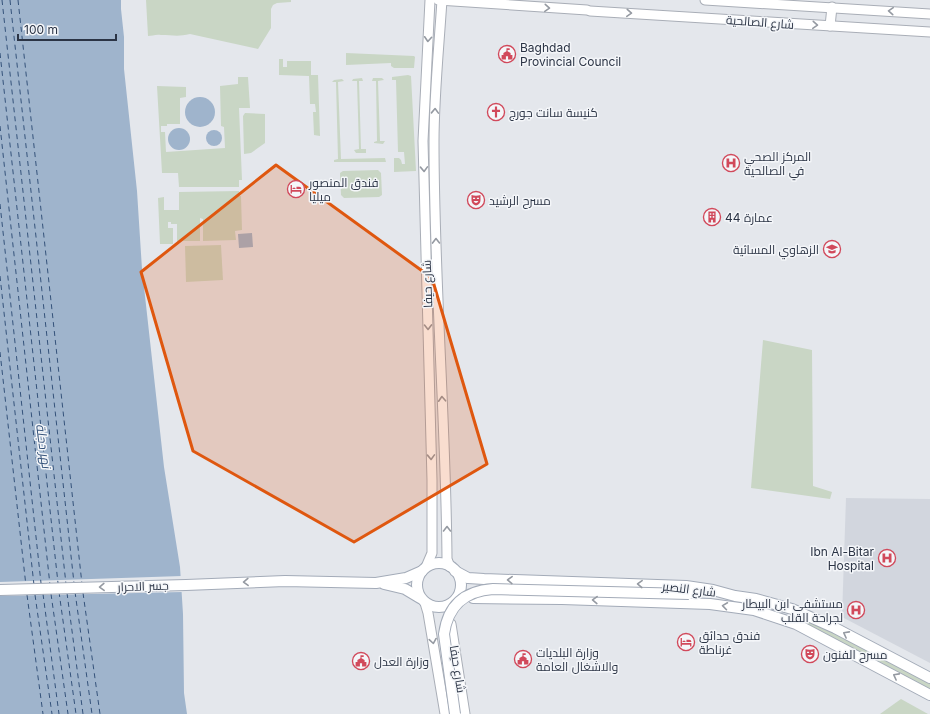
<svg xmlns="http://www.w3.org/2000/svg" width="930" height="714" font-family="Inter,Cairo,sans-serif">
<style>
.built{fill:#d2d6de}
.green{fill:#c9d6c5}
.water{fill:#9fb4cc}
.pier{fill:#e4e7ec}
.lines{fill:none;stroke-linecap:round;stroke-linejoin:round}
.ferry{stroke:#34527a;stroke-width:1;stroke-dasharray:5 4;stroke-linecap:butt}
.secondary-casing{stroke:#a9aeb7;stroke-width:11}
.primary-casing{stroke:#a3abb8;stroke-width:12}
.secondary{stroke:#fff;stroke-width:9}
.primary{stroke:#fff;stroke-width:10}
.primary-bridge-casing{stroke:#a3abb8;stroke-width:12;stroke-linecap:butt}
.primary-bridge{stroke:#fff;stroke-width:10}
.oneway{stroke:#959aa2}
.marked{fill:#df570f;fill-opacity:0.2;stroke:#df570f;stroke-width:3;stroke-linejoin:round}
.labels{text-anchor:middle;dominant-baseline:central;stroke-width:3;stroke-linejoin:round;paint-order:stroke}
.street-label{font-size:12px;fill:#2b3445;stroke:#f4f6f9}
.poi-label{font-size:12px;fill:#2b3445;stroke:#f4f6f9;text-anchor:start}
.water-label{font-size:13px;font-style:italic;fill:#34527a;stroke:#f4f6f9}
</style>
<rect width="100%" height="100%" fill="#e4e7ec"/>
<polygon class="built" points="846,498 930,499 930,663 842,617"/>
<g class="green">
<path d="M146,0H291V2L277,3L273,5L271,9V28L258,49L190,34C178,37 172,35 161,35C156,34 152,36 148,36Z"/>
<polygon points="346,53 414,56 415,57 414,68 394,68 391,66 391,63 346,65"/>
<polygon points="279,59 283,59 283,67 287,67 287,61 311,61 311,75 318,75 320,136 314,135 313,112 316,112 315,104 310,104 309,76 279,75"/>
<polygon points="408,75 411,76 416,171 394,172 394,158 399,158 401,160 402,164 405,164 404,152 398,152 396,80 392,80 392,77"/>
<polygon points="238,77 248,77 250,108 239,108 242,180 239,180 239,187 179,187 178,173 162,173 157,86 186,87 186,97 180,98 180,124 167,124 167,126 161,126 161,132 165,132 166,152 225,148 224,127 221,126 220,86 238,84"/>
<polygon points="362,78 363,81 359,81 361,149 366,149 366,153 356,153 354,150 359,149 357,81 352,81 353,79"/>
<polygon points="373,78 382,78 384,80 378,81 380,141 385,141 383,144 374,143 374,142 377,141 376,81 372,81"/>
<polygon points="342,79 344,81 338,82 341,159 385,158 386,162 334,162 334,160 338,159 336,82 332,82 334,80"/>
<polygon points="245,113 265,114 265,143 251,153 244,154 243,116"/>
<polygon points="378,170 381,173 382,195 379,197 344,198 341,195 340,173 343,171"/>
<polygon points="239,191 239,196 241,196 242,230 235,231 236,240 203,241 203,219 200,218 200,241 177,241 177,224 171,224 171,222 168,222 168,228 173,228 173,244 160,244 158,198 164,197 164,210 179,210 179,192"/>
<polygon points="221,245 223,280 186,282 185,246"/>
<polygon points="763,340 812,350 813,486 832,492 830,499 751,488"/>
<polygon points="805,619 808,619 930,684 930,690 804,623"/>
<polygon points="901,699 928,714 880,714"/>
</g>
<g class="water">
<polygon points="0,0 121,0 121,9 124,37 124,69 137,191 142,269 164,467 180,567 183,614 184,693 187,714 0,714"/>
<circle cx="200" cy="112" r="15"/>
<circle cx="179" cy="139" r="11"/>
<circle cx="214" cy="138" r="8"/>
<polygon points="252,233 253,247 239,248 238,234"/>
</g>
<polygon class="pier" points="182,576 183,592 0,596 0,582"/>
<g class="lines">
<g class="ferry">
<polyline points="2,0 66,584"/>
<polyline points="10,0 74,583"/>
<polyline points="18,0 82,584"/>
<polyline points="0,53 58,583"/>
<polyline points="0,126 50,585"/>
<polyline points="0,204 41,583"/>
<polyline points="0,276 34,585"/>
<polyline points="0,352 26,586"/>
<polyline points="59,592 76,714"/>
<polyline points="75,592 92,714"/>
<polyline points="67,593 83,714"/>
<polyline points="83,593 100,714"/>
<polyline points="43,594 59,714"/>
<polyline points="51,594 68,714"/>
<polyline points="27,595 43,714"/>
<polyline points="35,595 52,714"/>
</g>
<g class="secondary-casing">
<g id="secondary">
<polyline points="438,0 587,10"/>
<path d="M442,0C439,47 434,95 434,142C434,281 446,420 447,559L450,567"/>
<polyline points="705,0 930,14"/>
<polyline points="590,11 930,32"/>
<polyline points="830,26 832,7"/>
<polyline points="426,567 432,553 432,480 423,141 430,0"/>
<polyline points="425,603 428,613 445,714"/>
<polyline points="451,624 465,714"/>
</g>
</g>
<g class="primary-casing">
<g id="primary">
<circle cx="439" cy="585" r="22"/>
<polyline points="455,571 468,578 484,579 686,586 713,590 735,596 756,599 792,609 835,628 930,678"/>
<polyline points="384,584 405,589 420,598"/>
<polyline points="0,590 186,585 285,581 376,583 406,578 422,571"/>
<polyline points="473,598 562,599 710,604 754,610 796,624 930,695"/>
</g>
</g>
<use href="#secondary" class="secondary"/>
<use href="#primary" class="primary"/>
<g class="primary-bridge-casing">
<path id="primary-bridge" d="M455,714L444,634C448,605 465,591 493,589L689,594"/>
</g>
<use href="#primary-bridge" class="primary-bridge"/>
</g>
<defs><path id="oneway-chevron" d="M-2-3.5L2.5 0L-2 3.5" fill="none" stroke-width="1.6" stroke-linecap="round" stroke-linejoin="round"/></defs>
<g class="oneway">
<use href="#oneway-chevron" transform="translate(547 8) rotate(4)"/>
<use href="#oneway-chevron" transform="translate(891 11) rotate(-176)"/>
<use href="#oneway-chevron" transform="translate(629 13) rotate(4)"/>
<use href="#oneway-chevron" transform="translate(815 25) rotate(4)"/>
<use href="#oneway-chevron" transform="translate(428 39) rotate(94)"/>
<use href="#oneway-chevron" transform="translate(435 111) rotate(-88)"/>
<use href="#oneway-chevron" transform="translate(424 169) rotate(88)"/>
<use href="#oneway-chevron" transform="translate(436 241) rotate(-91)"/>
<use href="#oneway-chevron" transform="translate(428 327) rotate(89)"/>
<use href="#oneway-chevron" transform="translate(442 399) rotate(-93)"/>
<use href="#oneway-chevron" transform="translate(431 457) rotate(88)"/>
<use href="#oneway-chevron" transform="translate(447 529) rotate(-90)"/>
<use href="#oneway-chevron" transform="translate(510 580) rotate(-178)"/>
<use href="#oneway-chevron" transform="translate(246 582) rotate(178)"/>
<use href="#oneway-chevron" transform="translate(640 584) rotate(-178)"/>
<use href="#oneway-chevron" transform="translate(102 587) rotate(178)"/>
<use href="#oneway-chevron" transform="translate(595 600) rotate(-178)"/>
<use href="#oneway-chevron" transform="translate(725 606) rotate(-172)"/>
<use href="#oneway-chevron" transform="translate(846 634) rotate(-152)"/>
<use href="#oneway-chevron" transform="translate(433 641) rotate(81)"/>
<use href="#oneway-chevron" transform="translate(896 676) rotate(-152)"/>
</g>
<path class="marked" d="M276,165L432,278L487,464L354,542L193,451L141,272Z"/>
<defs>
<g id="civic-ring" transform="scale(0.9)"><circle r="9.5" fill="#f4f6f9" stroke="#d1495b" stroke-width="1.5"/><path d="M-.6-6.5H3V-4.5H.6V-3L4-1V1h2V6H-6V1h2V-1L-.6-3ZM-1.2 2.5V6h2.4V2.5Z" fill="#d1495b"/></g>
<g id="church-ring" transform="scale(0.9)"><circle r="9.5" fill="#f4f6f9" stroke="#d1495b" stroke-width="1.5"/><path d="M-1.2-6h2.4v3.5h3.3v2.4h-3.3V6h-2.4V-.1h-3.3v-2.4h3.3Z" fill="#d1495b"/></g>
<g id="hospital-ring" transform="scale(0.9)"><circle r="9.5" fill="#f4f6f9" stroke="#d1495b" stroke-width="1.5"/><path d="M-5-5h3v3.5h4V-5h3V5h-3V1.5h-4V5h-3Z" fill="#d1495b"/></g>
<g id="hotel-ring" transform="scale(0.9)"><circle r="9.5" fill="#f4f6f9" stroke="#d1495b" stroke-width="1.5"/><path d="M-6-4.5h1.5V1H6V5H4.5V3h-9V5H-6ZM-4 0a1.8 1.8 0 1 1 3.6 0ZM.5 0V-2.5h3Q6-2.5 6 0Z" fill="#d1495b"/></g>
<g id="theatre-ring" transform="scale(0.9)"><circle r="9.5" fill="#f4f6f9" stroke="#d1495b" stroke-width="1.5"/><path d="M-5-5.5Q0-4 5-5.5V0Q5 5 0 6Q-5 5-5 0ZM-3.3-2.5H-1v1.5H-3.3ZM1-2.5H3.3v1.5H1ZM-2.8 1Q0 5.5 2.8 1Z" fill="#d1495b"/></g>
<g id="building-ring" transform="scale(0.9)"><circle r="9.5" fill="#f4f6f9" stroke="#d1495b" stroke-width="1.5"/><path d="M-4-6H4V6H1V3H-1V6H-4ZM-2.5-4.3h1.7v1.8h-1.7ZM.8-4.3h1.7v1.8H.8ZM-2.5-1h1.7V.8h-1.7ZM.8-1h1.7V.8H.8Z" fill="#d1495b"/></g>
<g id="school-ring" transform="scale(0.9)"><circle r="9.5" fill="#f4f6f9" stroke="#d1495b" stroke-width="1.5"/><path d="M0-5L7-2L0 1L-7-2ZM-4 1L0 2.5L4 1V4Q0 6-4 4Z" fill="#d1495b"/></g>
</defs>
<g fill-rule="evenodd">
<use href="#civic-ring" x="507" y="54"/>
<use href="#church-ring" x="496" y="112"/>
<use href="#hospital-ring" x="731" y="163"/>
<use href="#hotel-ring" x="296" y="189"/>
<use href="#theatre-ring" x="476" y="200"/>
<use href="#building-ring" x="712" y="217"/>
<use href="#school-ring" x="832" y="249"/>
<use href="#hospital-ring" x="887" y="558"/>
<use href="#hospital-ring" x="856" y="610"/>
<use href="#hotel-ring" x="686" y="642"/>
<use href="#theatre-ring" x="810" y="654"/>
<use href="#civic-ring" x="523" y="659"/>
<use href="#civic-ring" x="361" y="661"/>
</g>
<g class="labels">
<g class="street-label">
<text transform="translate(760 22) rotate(4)">شارع الصالحية</text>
<text transform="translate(427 284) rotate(-92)">شارع حيفا</text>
<text transform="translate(143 586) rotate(-2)">جسر الاحرار</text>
<text transform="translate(689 589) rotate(7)">شارع النصیر</text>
<text transform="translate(458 669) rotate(81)">شارع حيفا</text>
</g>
<g class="poi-label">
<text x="520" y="47">Baghdad<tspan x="520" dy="14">Provincial Council</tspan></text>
<text x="509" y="112">كنيسة سانت جورج</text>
<text x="744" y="156">المركز الصحي<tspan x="744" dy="14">في الصالحية</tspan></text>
<text x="309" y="182">فندق المنصور<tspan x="309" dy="14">ميليا</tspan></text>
<text x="489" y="200">مسرح الرشيد</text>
<text x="725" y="217">عمارة 44</text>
<text x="819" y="249" text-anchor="end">الزهاوي المسائية</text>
<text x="874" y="551" text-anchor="end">Ibn Al-Bitar<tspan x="874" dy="14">Hospital</tspan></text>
<text x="843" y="603" text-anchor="end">مستشفى ابن البيطار<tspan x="843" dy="14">لجراحة القلب</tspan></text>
<text x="699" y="635">فندق حدائق<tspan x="699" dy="14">غرناطة</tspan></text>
<text x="536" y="652">وزارة البلديات<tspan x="536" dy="14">والاشغال العامة</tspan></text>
<text x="823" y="654">مسرح الفنون</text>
<text x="374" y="661">وزارة العدل</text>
</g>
<g class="water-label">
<text transform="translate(44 446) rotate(82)">نهر دجلة</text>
</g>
</g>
<path d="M18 34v6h98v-6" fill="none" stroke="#2b3445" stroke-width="2"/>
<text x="24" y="34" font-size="12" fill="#2b3445" stroke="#f4f6f9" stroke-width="3" paint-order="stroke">100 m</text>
</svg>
